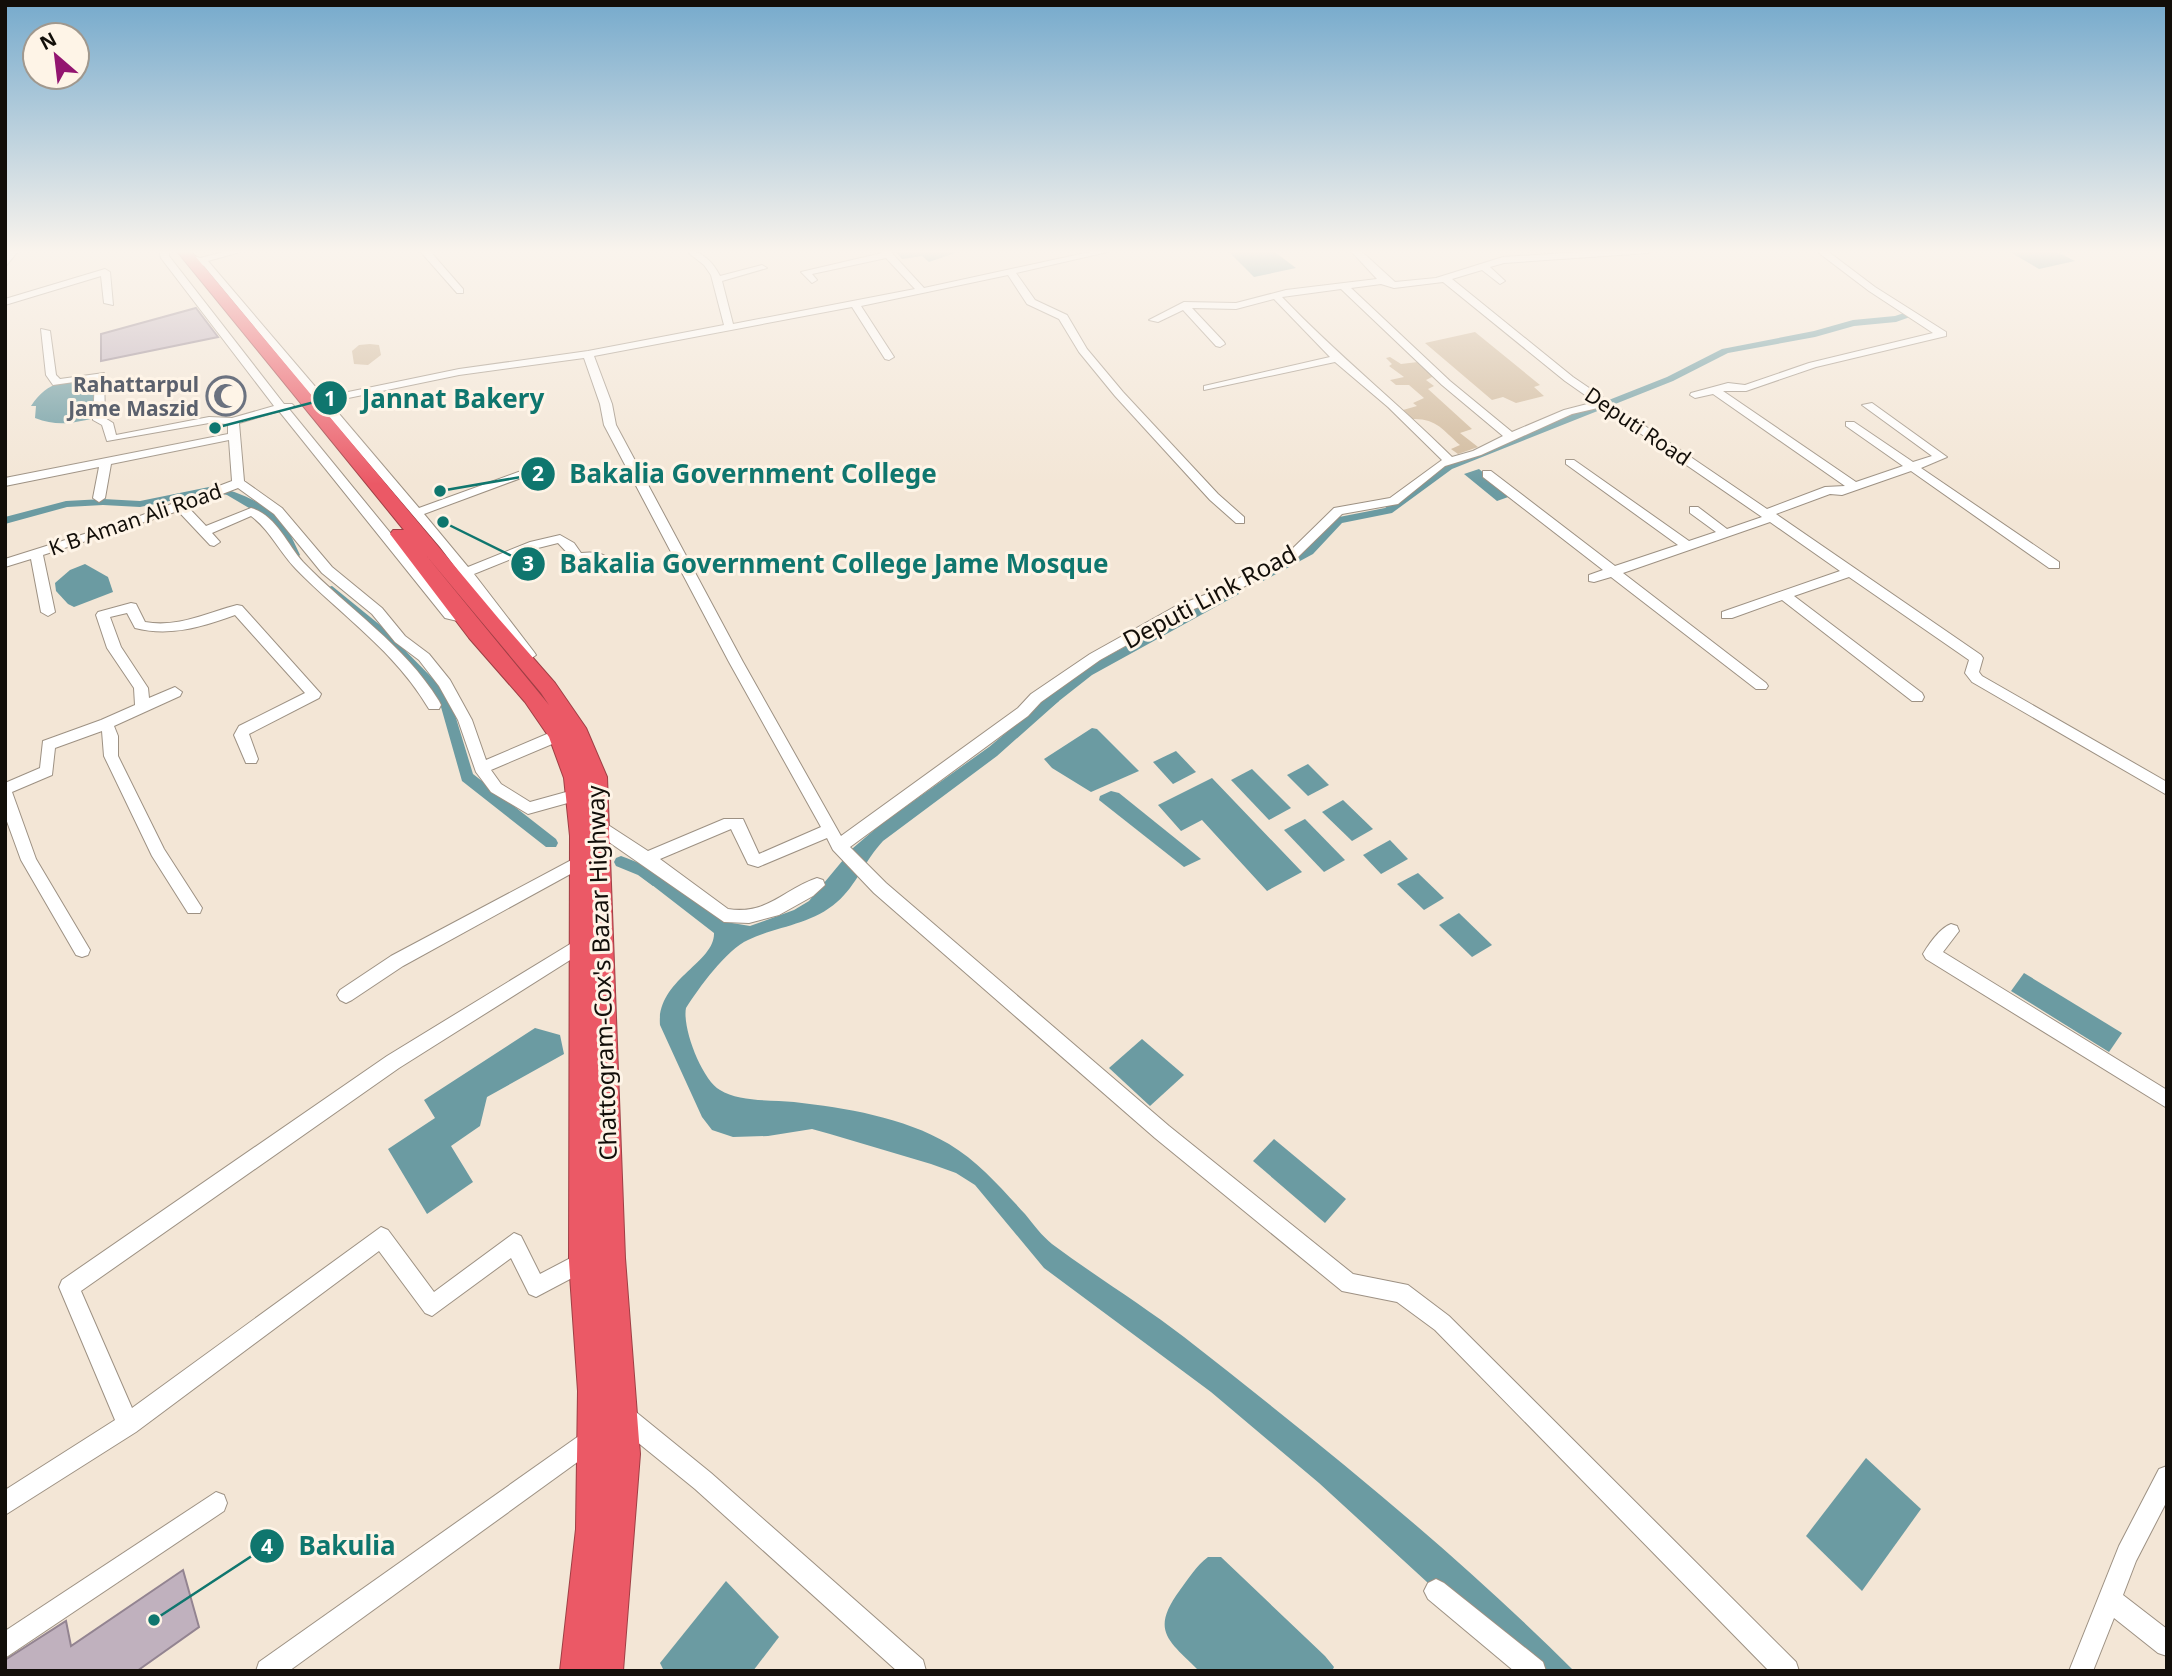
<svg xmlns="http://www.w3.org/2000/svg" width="2172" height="1676" font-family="'Noto Sans',sans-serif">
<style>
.green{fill:#d0b99c}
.water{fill:#6b9ba2}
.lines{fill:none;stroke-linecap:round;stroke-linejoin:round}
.canal{fill:#6b9ba2;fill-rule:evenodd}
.building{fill:#c0b1be;stroke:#938491;stroke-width:2}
.minor-casing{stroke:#9d9183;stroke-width:2}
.highway-casing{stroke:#9f3f45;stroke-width:2}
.minor{fill:#fff;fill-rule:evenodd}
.highway{fill:#eb5966;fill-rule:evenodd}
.labels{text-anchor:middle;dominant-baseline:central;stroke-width:6;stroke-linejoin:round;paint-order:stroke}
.far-worship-label{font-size:21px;font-weight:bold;fill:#5b616d;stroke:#fef4e7;text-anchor:end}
.far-street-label{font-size:21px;fill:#120e09;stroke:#fef4e7}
.street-label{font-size:24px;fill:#120e09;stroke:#fef4e7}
.leader{fill:none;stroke:#0f766e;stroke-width:2.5}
.callout-dot{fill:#0f766e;stroke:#fef4e7;stroke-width:2.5}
.mark-label{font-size:21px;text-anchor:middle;font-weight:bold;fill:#fff}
.callout-label{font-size:26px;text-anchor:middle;font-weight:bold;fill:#0f766e;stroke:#fef4e7;stroke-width:6;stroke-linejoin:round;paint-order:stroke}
</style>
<rect width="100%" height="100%" fill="#f3e6d6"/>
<g class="green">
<polygon points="1475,332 1540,385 1534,387 1544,396 1516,403 1503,397 1492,400 1425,343"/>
<polygon points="370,344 379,345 381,355 368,365 354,364 352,351 359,345"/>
<path d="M1390,357L1401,364L1418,362L1434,376L1426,380L1434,386L1428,389L1472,429L1460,433L1478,447L1458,454L1451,449L1460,445C1443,430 1436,418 1412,419L1403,410L1417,406L1413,403L1424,398L1409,385H1396L1390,380L1404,377L1389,366L1392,364L1386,358Z"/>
</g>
<g class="water">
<polygon points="894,250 960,250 961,251 929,262 922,256 902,259"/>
<polygon points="1227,250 1272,250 1296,268 1254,277"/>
<polygon points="2022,250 2053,250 2075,261 2039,269 2010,252"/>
<path d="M96,377L94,418C71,424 56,426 35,418L36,406H31C49,379 66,382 96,377Z"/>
<polygon points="1479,469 1511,496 1497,501 1464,474"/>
<polygon points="85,564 108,577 113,592 74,607 68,604 56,591 55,583 70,570"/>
<path d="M1049,697L1059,701L997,756L883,841C865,860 856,886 837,902C811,925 777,926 748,940C727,949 698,989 686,1008C682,1028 702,1080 720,1090C739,1102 772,1100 794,1102C846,1108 903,1117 949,1144C979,1162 1001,1188 1025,1214C1033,1224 1042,1236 1052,1244C1095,1276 1141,1304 1184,1337C1318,1442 1453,1550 1574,1671H1524L1319,1483L1211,1392L1044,1268L975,1185L956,1173L931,1164L830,1134L812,1129L768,1136L733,1137L712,1130L702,1117L660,1025C656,980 715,963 714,933L643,878V871L648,868L662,874L732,923L750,926L794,910L809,901L853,848L880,825L989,747Z"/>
<polygon points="1092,728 1097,729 1139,771 1091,792 1052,768 1044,759"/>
<polygon points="1176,751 1196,772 1173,784 1153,762"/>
<polygon points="1308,764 1329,785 1308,796 1287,775"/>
<polygon points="1252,769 1291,808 1269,820 1231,780"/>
<polygon points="1212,778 1302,872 1267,891 1202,820 1181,831 1158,805"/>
<polygon points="1111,791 1119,793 1201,859 1184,867 1099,800 1100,796"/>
<polygon points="1343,800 1373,829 1352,841 1322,812"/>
<polygon points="1305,819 1345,860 1324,872 1284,830"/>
<polygon points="1390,840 1408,859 1381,874 1363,855"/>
<polygon points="1418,873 1444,898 1424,910 1397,884"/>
<polygon points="1459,913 1492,945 1472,957 1439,925"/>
<polygon points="2024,973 2122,1033 2109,1052 2011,991"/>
<polygon points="535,1028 560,1035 564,1054 487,1097 480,1126 451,1146 473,1182 427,1214 388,1149 435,1118 424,1100"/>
<polygon points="1142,1039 1184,1075 1150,1106 1109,1068"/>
<polygon points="1274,1139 1346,1199 1325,1223 1253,1161"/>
<polygon points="1866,1458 1921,1509 1862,1591 1806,1536"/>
<path d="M1208,1557H1221L1325,1656L1334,1667L1332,1671H1199C1168,1640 1150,1631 1180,1590C1189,1578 1196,1566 1208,1557Z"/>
<polygon points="726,1581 779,1637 753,1671 664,1671 660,1663"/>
</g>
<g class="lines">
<g class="canal">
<polygon points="1907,312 1911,315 1910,317 1896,322 1854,326 1815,337 1728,353 1673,381 1452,469 1392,513 1342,523 1313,554 1263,581 1255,581 1253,578 1305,550 1334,518 1385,508 1444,465 1667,377 1722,349 1814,331 1853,320 1895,316"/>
<path d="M214,486C239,492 269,504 285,525C291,534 295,545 300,555L298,557H290L276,529L266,518L227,495L214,492L140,507L103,505L67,507L5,524V517L66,501L103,499L140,501Z"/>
<polygon points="332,586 380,625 449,695 473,774 556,839 558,843 556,847 546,847 462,781 439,700 372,631 328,593 328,587"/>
<polygon points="1235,587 1239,588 1239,594 1092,675 1045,712 1035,712 1034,709 1035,706 1084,669"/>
<path d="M621,856C637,862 655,868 665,882L663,886H653L638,875L616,866L614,862L616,858Z"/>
</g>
</g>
<g class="building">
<polygon points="196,308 218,337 101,361 101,334"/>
<polygon points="235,386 237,401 216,406 214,391"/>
<polygon points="183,1570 199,1627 137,1671 5,1671 5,1660 66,1621 71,1646"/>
</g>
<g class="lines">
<g class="minor-casing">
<g id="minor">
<polygon points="9,250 19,250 5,267 5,256"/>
<path d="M159,250H169V256L284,404H292L294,406L289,409L455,612L471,616L473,619L466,623L445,618L279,411L239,423L244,481L282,508L332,567L382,608L405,636L429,654L450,680L472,720L486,760L554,731H564L566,735L564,739L491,770L501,784L530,802L577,789L582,791L585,795L582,799L528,814L491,792L476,772L458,720L439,686L419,660L395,642L372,614L322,573L274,514L238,488L188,507L206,526L251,508C276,515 287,544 303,562C349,610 404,644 439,701L441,705L439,709H429C395,651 342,616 296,569C280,553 270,530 251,516L212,533L220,542L214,546L210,545L178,511L43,555L55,612L48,616L41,612L31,559L5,567V559L132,519L232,481L229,440L111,464L105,498L99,502L93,498L99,467L5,486V478L228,434V424L209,423L107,441L102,425L93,420L95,379L53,385L46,375L41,329L50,331L56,375L60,379L104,373L105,418L113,423L116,435L209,417L232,418L274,406L161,258Z"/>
<path d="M232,250H247L208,261L324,397L459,369L588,351L724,325L711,275L704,265L685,250C701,250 713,262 720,276L762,265L767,268L722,281L733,324L915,289L886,258L812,274L817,280L812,283L801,272L882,253L879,250H889L924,288L1099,250H1116L1016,273L1035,300L1067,315L1087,349L1123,392L1218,494L1244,517V523H1236L1210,500L1115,396L1079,352L1059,319L1027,304L1008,275L861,306L894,357L889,360L885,359L852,307L594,356L612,404L616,425L743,662L841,836L1018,708L1031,694L1090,654L1176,606L1215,591L1290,551L1334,508L1390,498L1442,460L1388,407L1335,362L1204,390V386L1330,357L1274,299L1236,309L1192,308L1224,342L1225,344L1220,347L1216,346L1183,310L1158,322L1149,320L1184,302L1236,303L1286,290L1377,279L1350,250H1360L1395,282L1436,278L1503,257L1611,250H1653L1648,253L1504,263L1490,267L1505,281L1500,284L1482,270L1452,279L1573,377L1767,509L1825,487L1845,486L1713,394L1695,398L1690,395L1691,393L1728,383L1745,385L1809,363L1933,333L1869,291L1815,250H1826L1875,287L1946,332V336L1816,367L1746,391H1723L1856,482L1903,466L1846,426V422H1854L1913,462L1932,456L1862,405L1872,403L1947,457L1921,468L2059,562V568H2049L1911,471L1842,495L1830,494L1776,514L1981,655L1983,658L1979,672L1982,676L2167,782V795L1972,682L1965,673L1969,660L1849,577L1794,596L1922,693L1924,697L1922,701H1912L1782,600L1732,618H1722V612L1840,571L1770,522L1623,573L1766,683L1768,686L1766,689H1756L1611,577L1594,582L1589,581V575L1603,570L1483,477V471H1491L1615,566L1678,545L1566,464V460H1574L1689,541L1716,532L1690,513V507H1698L1727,529L1762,517L1602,407L1572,414L1481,455L1445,466L1398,504L1342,514L1298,557L1225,597L1186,612L1100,660L1041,702L1028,716L850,847L886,883L1169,1126L1353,1274L1408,1285L1449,1316L1796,1662L1799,1671H1769L1435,1330L1397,1302L1342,1291L1155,1138L874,893L833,850L827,838L758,867L748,864L731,829L660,859L728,909C768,915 784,889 817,878L823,880L825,885L813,896L779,915L749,923L724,922L593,831L591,827L593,823H605L648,851L724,819H743L759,854L821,827L729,662L604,425L600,404L584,358L459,375L329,402L419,508L532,467H540V471L424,514L468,567L530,542L560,535L574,543L581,553C598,551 607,554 618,567L612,571L594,559L574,560L558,543L538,548L474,574L534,652L536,655L529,660L524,658L440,547L319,405L311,404L309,402L314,399L204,266L184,257L189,254L200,258ZM1443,282L1565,381L1595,402L1564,410L1512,432L1450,381L1351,288L1381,284L1394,288ZM1341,289L1442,385L1503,436L1473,451L1452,457C1397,402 1336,354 1282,297Z"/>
<polygon points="419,250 429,250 463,289 463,293 457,293"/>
<polygon points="105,269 110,272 113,305 104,303 101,276 5,305 5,299"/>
<path d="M131,603L136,604L145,622C178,628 206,613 237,605L242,606L321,694L319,698L249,734L258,759L256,763H246L234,735L239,726L305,693L235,615C202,627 170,637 135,628L127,613L110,617L121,647L148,688L149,698L175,687L182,692L180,696L114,726L118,736V756L164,849L202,908L200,913H188L152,856L104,756L102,731L55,748L52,775L12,792L36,859L90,950L88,955L82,957L76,955L21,860L5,816V783L40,768L43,741L101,720L135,705L134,688L107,648L96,615L98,612Z"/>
<polygon points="579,856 585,858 587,862 585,866 403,966 352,1000 346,1003 340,1000 337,995 340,990 391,956"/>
<path d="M1951,924L1957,926L1959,931L1943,952L2167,1090V1108L1926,959L1923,954C1929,944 1940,928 1951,924Z"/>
<polygon points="580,938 586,940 588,945 586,950 399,1068 81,1291 132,1408 381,1227 388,1230 434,1292 514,1233 521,1236 540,1274 584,1251 591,1254 594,1261 591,1268 536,1297 529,1294 511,1258 432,1316 425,1313 379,1251 136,1432 5,1515 5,1490 115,1420 59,1287 62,1280 387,1056"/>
<polygon points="623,1405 631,1408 711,1473 923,1660 926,1671 897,1671 695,1489 615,1424 612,1416 615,1408"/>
<polygon points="593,1426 601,1429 604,1437 601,1445 289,1671 256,1671 259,1662"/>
<polygon points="2167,1466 2167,1501 2136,1561 2123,1595 2167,1629 2167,1656 2158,1653 2114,1618 2093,1671 2069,1671 2119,1546 2159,1469"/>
<polygon points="216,1492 224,1495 227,1503 224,1511 5,1658 5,1631"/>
<polygon points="1436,1579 1444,1583 1543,1662 1546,1671 1514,1671 1428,1599 1424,1591 1428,1583"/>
</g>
</g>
<g class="highway-casing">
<path id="highway" d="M176,250H190L499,619L555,683L586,728L607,777L625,1258L640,1454L623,1671H560L576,1529L578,1391L569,1261L570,836L564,778L549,737L525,702L469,638L390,534L393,530H404ZM425,554L541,693L549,705Z"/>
</g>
<use href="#minor" class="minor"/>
<use href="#highway" class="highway"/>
</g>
<linearGradient id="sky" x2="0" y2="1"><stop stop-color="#76aacc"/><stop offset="0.52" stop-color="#faf4ed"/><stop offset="1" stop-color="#faf4ed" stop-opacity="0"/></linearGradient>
<rect width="2172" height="484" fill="url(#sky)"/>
<defs>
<g id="mosque-ring" transform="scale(2.0125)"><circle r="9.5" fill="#fef4e7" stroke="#6b7280" stroke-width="1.5"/><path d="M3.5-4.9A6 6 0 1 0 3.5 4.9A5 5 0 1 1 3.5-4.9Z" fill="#6b7280"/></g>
</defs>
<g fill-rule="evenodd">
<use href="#mosque-ring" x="226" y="396"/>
</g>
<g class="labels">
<g class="far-worship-label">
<text x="199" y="384">Rahattarpul<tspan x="199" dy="24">Jame Maszid</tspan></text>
</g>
<g class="far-street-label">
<text transform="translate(1638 426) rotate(34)">Deputi Road</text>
<text transform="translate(135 519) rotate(-19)">K B Aman Ali Road</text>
</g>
<g class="street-label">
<text transform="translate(1209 596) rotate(-28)">Deputi Link Road</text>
<text transform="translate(601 973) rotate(-92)">Chattogram-Cox's Bazar Highway</text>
</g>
</g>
<path class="leader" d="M215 428L330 398M440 491L538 474M443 522L528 564M154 1620L267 1546"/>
<g class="callout-dot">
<circle cx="215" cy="428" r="7"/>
<circle cx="440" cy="491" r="7"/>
<circle cx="443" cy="522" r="7"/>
<circle cx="154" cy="1620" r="7"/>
<circle cx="330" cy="398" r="18"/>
<circle cx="538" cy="474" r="18"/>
<circle cx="528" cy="564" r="18"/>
<circle cx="267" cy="1546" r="18"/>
</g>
<g class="mark-label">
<text x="330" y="406">1</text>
<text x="538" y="481">2</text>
<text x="528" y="571">3</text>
<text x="267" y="1554">4</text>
</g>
<g class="callout-label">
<text x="453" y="408">Jannat Bakery</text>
<text x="753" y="483">Bakalia Government College</text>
<text x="834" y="573">Bakalia Government College Jame Mosque</text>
<text x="347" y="1555">Bakulia</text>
</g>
<rect width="2172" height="1676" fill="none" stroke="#120e09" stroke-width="14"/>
<g transform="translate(56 56) rotate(332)"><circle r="33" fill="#fef4e7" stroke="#a0988e" stroke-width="2"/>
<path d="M0-5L12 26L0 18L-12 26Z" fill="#931570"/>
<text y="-10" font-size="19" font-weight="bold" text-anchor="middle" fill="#120e09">N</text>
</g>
</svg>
